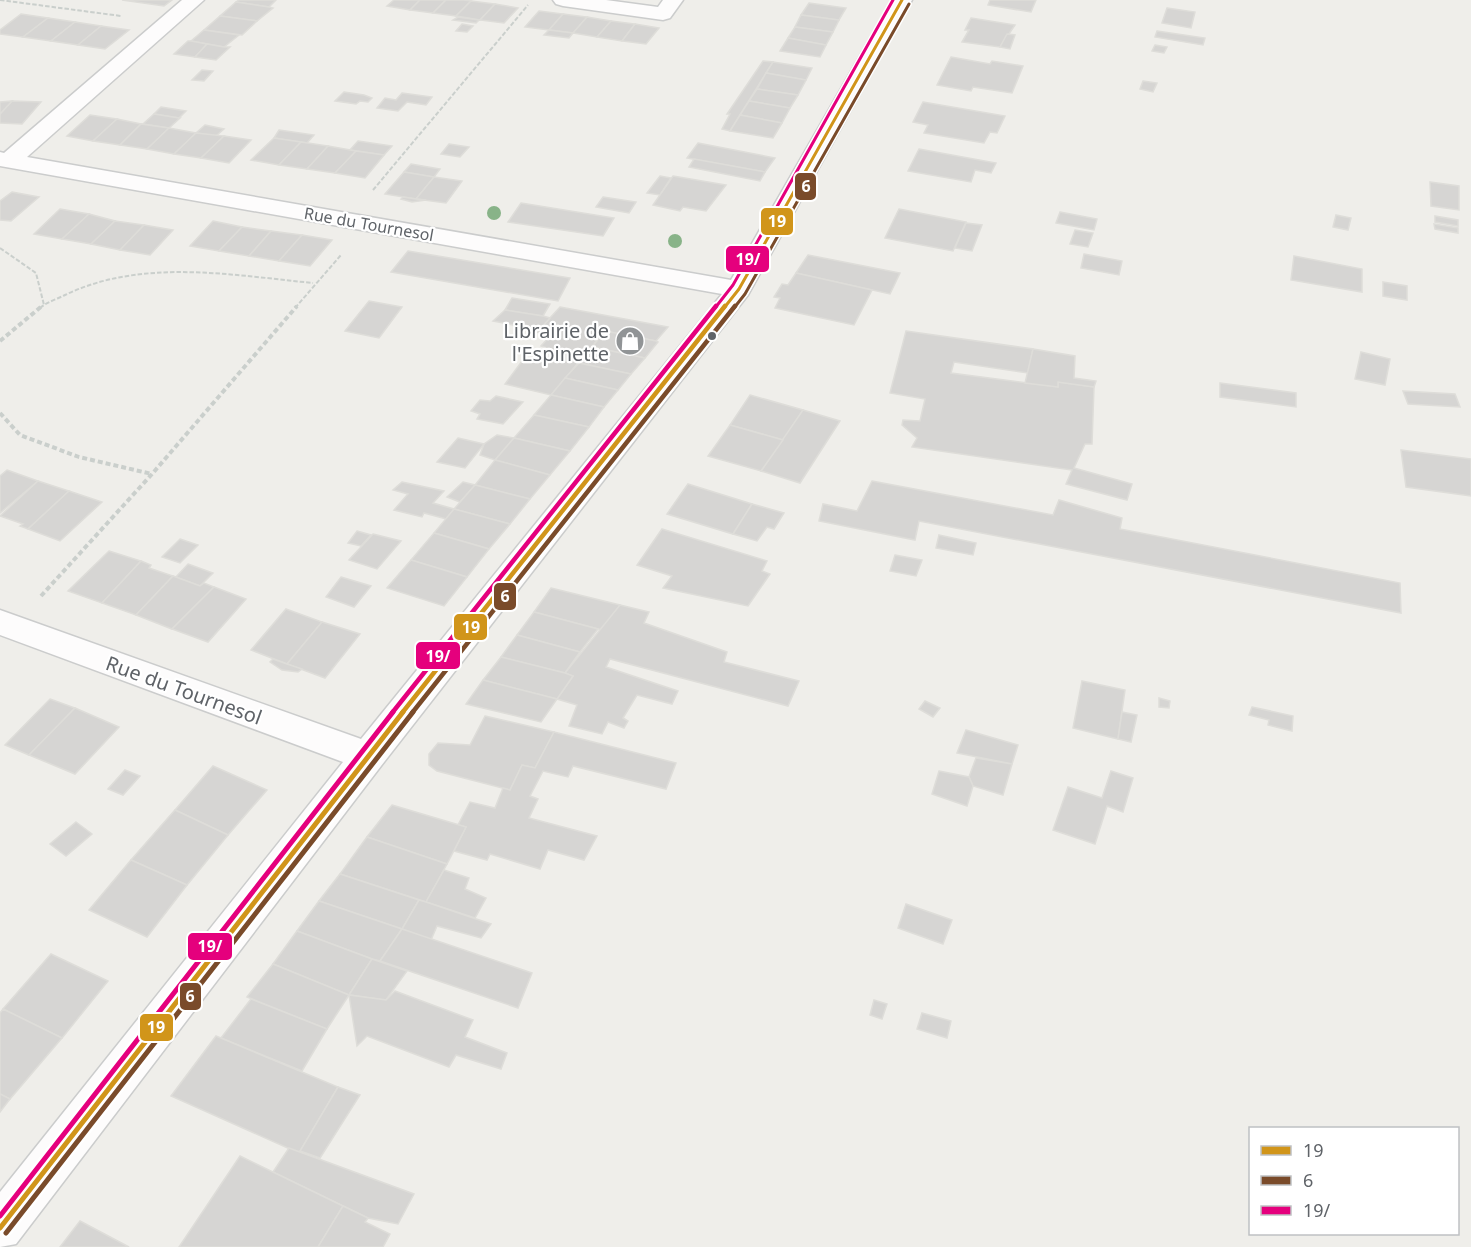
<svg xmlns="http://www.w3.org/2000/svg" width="1471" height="1247" font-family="'Noto Sans',sans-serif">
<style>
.building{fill:#d6d5d3;stroke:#deddd9;stroke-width:1.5}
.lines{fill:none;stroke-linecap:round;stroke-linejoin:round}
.minor-casing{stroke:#cbcccc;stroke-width:3}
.path-far1{stroke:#cacfcc;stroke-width:2;stroke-dasharray:4.5 2;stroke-linecap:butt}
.path{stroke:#cacfcc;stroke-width:4;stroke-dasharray:5 3;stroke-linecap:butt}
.minor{fill:#fdfcfc;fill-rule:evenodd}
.bus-1-far2-casing{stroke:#fff;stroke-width:6}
.bus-1-far1-casing{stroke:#fff;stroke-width:9}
.bus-1-casing{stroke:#fff;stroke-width:10}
.bus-2-far2-casing{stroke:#fff;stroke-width:6}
.bus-2-far1-casing{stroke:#fff;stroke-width:9}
.bus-2-casing{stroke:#fff;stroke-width:10}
.bus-3-far2-casing{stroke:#fff;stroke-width:6}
.bus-3-far1-casing{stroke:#fff;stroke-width:9}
.bus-3-casing{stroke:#fff;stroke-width:10}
.bus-1-far2{stroke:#d1951a;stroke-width:3}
.bus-1-far1{stroke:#d1951a;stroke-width:4.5}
.bus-1{stroke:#d1951a;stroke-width:5}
.bus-2-far2{stroke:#7a4b2a;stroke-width:3}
.bus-2-far1{stroke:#7a4b2a;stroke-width:4.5}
.bus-2{stroke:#7a4b2a;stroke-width:5}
.bus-3-far2{stroke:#e5007d;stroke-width:3}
.bus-3-far1{stroke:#e5007d;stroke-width:4.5}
.bus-3{stroke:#e5007d;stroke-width:5}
.tree{fill:#88b388}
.bus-dot{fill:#5f6368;stroke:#fff;stroke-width:2}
.labels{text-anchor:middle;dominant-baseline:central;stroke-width:4.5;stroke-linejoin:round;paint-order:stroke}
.far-street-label{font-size:16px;fill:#5f6368;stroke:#fff}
.poi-label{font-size:20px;fill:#5f6368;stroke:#fff;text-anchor:end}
.street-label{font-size:20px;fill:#5f6368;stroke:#fff}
.line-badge{stroke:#fff;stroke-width:2}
.badge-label{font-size:16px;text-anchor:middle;font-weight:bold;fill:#fff}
</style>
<rect width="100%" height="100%" fill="#efeeea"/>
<g class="building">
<polygon points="122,0 172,0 164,6"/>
<polygon points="239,0 276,0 269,7 236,2"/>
<polygon points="394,0 420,0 410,10 387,6"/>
<polygon points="420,0 446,0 433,13 410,10"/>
<polygon points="446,0 464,0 471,1 456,16 433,13"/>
<polygon points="990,0 1036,0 1031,12 988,5"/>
<polygon points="471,1 495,4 480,20 456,16"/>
<polygon points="236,2 269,7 273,8 257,21 220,16"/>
<polygon points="809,3 846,8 839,20 801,15"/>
<polygon points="495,4 518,8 504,23 480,20"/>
<polygon points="1167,8 1195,12 1191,28 1162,23"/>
<polygon points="539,11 563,14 549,30 525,27"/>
<polygon points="21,14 48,18 23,37 0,34 0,30"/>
<polygon points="563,14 587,17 573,33 549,30"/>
<polygon points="801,15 839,20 833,32 795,27"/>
<polygon points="220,16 257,21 242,35 204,30"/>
<polygon points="458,17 479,20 476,23 453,20"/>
<polygon points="587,17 611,21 597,37 573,33"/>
<polygon points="48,18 75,22 51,41 23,37"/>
<polygon points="971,18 1015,25 1000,47 962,42 969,30 965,30"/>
<polygon points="611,21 635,24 622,41 597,37"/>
<polygon points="75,22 101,26 78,45 51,41"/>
<polygon points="462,24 473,26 467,32 456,31"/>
<polygon points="635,24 659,28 646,44 622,41"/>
<polygon points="101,26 129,30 105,49 78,45"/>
<polygon points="795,27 833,32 826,45 788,38"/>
<polygon points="204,30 239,35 224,47 191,41"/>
<polygon points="549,30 573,33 569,38 544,35"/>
<polygon points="1157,31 1205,38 1203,45 1155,37"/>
<polygon points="1007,34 1015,35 1010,49 1000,47"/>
<polygon points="788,38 826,45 820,57 780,51"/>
<polygon points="188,41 191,41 207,44 195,57 174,54"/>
<polygon points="207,44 224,47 230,47 216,60 195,57"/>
<polygon points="1155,45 1167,47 1164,53 1152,51"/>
<polygon points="951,57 990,64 992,61 1023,66 1012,93 973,87 971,91 937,85"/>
<polygon points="763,61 773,62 730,131 722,129 730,114 727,114"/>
<polygon points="773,62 812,68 806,80 766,73"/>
<polygon points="202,70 213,71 204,81 192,80"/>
<polygon points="766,73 806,80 798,95 757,89"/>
<polygon points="1143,81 1157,83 1153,92 1140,89"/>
<polygon points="757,89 798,95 790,108 749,101"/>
<polygon points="344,92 364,95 372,98 368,102 360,101 356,104 335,101"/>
<polygon points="402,93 432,97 426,105 407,102 398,111 377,108 385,98 396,100"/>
<polygon points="12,101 41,102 22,124 0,123 0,114"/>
<polygon points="12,101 0,114 0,102"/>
<polygon points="749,101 790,108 782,123 740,115"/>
<polygon points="923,102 1005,116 997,133 990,132 984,143 924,133 928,125 913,122"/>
<polygon points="161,107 186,111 179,118 154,114"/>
<polygon points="154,114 179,118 180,118 169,128 143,124"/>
<polygon points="90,115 117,119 93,141 67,136"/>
<polygon points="740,115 782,123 773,138 730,131"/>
<polygon points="117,119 141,124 120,145 93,141"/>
<polygon points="141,124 169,128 147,149 120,145"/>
<polygon points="205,125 224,129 216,136 196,133"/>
<polygon points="169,128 196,133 174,154 147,149"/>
<polygon points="279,130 314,135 307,143 274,138"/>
<polygon points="196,133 224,136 201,158 174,154"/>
<polygon points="224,136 251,140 229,163 201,158"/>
<polygon points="274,138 301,142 279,165 251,160"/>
<polygon points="358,141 392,146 384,155 350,150"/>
<polygon points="301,142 328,146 307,169 279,165"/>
<polygon points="698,143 775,158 765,172 687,158"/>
<polygon points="449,144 469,147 460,157 441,154"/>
<polygon points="328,146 356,151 335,173 307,169"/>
<polygon points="919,149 996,163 991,173 975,170 971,182 908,171"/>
<polygon points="356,151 384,155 365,178 335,173"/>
<polygon points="694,159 765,172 760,181 689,167"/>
<polygon points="411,164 440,169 434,177 404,172"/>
<polygon points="404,172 434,177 416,199 385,194"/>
<polygon points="660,176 671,178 660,195 647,193"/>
<polygon points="673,176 726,185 706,211 683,207 680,211 653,205"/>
<polygon points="434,177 462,181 446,203 416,199"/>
<polygon points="1430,182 1459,186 1459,210 1431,206"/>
<polygon points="12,192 39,197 11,221 0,220 0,201"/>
<polygon points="403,197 416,199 426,200 412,202 401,199"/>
<polygon points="603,197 636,202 629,213 596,207"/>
<polygon points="521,203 614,218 603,236 508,222"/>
<polygon points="60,209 89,214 62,239 34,234"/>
<polygon points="899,209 966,222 953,251 885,238"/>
<polygon points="1060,212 1097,219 1094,230 1056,223"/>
<polygon points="89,214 115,221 91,244 62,239"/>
<polygon points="1336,215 1351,218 1348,230 1333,227"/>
<polygon points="1435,216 1458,220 1458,226 1435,222"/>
<polygon points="115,221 144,225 120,250 91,244"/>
<polygon points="213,221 242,227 219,251 190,246"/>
<polygon points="966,223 982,225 972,251 955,248"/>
<polygon points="1434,224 1458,228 1458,233 1435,229"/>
<polygon points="144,225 173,230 150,255 120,250"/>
<polygon points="242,227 271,231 249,256 219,251"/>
<polygon points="1075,230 1093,233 1088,247 1070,244"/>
<polygon points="271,231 302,235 279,261 249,256"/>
<polygon points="302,235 332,240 310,266 279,261"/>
<polygon points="408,251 570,278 558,301 391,272"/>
<polygon points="1084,254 1122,261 1119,275 1081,268"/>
<polygon points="808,255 900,273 890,294 796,273"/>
<polygon points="1294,256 1362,269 1362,292 1291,280"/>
<polygon points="796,273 872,290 854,325 775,308 780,298 774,297 782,284 788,285"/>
<polygon points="1383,282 1407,286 1407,300 1383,296"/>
<polygon points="512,298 550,304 543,316 505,310"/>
<polygon points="369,301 402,307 379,338 345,331"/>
<polygon points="560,307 668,327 656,341 605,331 551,395 505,384 525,357 552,363 561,353 541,346 550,336 537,332"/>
<polygon points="505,310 543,316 550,318 537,332 534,329 493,321"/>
<polygon points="605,331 656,341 658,342 645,358 592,347"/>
<polygon points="906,331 1033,349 1028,373 954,362 951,373 1058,387 1058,382 1094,387 1092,444 1085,444 1074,468 1132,484 1127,500 1066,484 1072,470 912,447 917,438 902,425 903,420 920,421 925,399 890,393"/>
<polygon points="592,347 645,358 631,374 579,363"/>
<polygon points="1033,349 1075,356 1074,378 1096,381 1094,387 1058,382 1058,387 1025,383"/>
<polygon points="1361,352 1390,359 1385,385 1355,379"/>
<polygon points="579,363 631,374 618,390 565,378"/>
<polygon points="565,378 618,390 604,407 551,395"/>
<polygon points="1220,383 1296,393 1296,407 1220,397"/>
<polygon points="1403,391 1455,394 1460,407 1408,404"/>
<polygon points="551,395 604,407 589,427 534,415"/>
<polygon points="750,395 803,410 783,440 730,425"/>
<polygon points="496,396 523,402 503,424 477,419 480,414 471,411 480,400 490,401"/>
<polygon points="803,410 840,421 800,483 761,471"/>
<polygon points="534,415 589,427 570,451 514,438"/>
<polygon points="730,425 783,440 761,471 708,456"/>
<polygon points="497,435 514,438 495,460 480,455 484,444"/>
<polygon points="458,438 484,444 465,468 437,462"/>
<polygon points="514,438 570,451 550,475 495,460"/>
<polygon points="1401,450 1471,459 1471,496 1406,487"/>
<polygon points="495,460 550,475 530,499 475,485"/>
<polygon points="7,470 38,481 0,513 0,476"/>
<polygon points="38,481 69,491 28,529 20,526 23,524 0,516"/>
<polygon points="872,481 1053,515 1059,500 1122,518 1120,529 1400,583 1401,613 919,521 915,540 819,521 823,504 857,511"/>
<polygon points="402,482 444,491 433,503 454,509 446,519 424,513 422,517 394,510 408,494 393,490"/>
<polygon points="463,482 475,485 460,502 447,497"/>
<polygon points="688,484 752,504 733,534 667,514"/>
<polygon points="475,485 530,499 510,524 454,509"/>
<polygon points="69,491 102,502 60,541 28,529"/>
<polygon points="752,504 784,513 774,529 767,527 757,541 733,534"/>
<polygon points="454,509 510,524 489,549 434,533"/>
<polygon points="662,529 767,561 762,571 770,574 748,606 663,588 672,576 637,565"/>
<polygon points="357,531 371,535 361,546 348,543"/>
<polygon points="434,533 489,549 467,577 411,560"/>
<polygon points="373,534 401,541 377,569 349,560"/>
<polygon points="939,535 976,543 973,555 936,548"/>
<polygon points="180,539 198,545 180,563 162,557"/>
<polygon points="109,551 141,561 102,603 68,591"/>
<polygon points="895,555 922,560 916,576 890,571"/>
<polygon points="411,560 467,577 444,606 387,588"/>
<polygon points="141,561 151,565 149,568 173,576 136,615 102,603"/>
<polygon points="188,564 213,573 200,586 176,577"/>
<polygon points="173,576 200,586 204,583 214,587 172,629 136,615"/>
<polygon points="341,577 371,586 354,607 326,597"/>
<polygon points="214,587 246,599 208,642 172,629"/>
<polygon points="551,588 620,605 602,630 534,612"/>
<polygon points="620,605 649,612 644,623 727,652 724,662 799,681 788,706 610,659 606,667 678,691 672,704 637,695 623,718 628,721 624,728 608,722 602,734 569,726 577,705 557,699 573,676 565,673"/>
<polygon points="286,609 322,622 287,664 251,650"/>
<polygon points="534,612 598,629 580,652 517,635"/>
<polygon points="322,622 360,634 325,678 287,664"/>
<polygon points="517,635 580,652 565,673 501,657"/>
<polygon points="501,657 565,673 573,676 557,699 483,680"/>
<polygon points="273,659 287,664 302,669 298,672 282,670 270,662"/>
<polygon points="483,680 557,699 541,722 466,704"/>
<polygon points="1082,681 1125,690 1118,739 1073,728"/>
<polygon points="1159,698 1170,701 1169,708 1159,707"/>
<polygon points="50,699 75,708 29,755 5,745"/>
<polygon points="925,701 940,708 933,717 919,709"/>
<polygon points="1252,707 1293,716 1292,731 1268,725 1269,720 1249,715"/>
<polygon points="75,708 119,727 75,774 29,755"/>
<polygon points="1122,712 1137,715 1131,742 1118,739"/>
<polygon points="485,716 554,732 535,768 522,765 510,790 437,771 429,765 429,754 438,743 470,745"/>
<polygon points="966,730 1018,745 1012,764 957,753"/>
<polygon points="554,732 676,763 666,789 573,766 568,777 543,771 530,796 538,799 529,818 597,836 584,860 548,850 540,869 490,854 487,860 454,851 466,827 458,825 470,802 495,808 503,788 510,790 522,765 535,768"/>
<polygon points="976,758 1012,764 1003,795 973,786 969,777"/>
<polygon points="213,766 267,790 228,835 175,810"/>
<polygon points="125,770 140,776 123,795 108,789"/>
<polygon points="939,771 969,777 973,786 967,806 932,794"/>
<polygon points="1111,771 1133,778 1123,812 1107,806 1095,844 1053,830 1068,787 1102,798"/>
<polygon points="392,805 466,827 447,864 367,837"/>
<polygon points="175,810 228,835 187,885 131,860"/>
<polygon points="76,822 92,834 66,856 50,844"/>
<polygon points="367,837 447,864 426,902 340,874"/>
<polygon points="131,860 187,885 147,937 89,910"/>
<polygon points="444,870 469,878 465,889 486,898 475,918 426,902"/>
<polygon points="340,874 419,900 402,929 319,901"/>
<polygon points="419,900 426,902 491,924 481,938 437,926 431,940 402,929"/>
<polygon points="319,901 402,929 380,961 372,959 297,931"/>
<polygon points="906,904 952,920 943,944 898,928"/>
<polygon points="402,929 532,973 518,1008 380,961"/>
<polygon points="297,931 372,959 349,995 273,964"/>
<polygon points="51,954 108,981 62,1038 3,1009"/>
<polygon points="372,959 407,971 386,1000 349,995"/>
<polygon points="273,964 349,995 327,1029 247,997"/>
<polygon points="395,991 473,1020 465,1037 507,1053 501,1069 456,1055 449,1067 367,1036 357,1046 349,995 386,1000"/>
<polygon points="251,999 327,1029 302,1071 221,1038"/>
<polygon points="874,1000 887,1004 882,1019 870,1015"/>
<polygon points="3,1009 62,1038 10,1099 0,1094 0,1013"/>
<polygon points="922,1013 951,1021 947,1038 917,1029"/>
<polygon points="216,1036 338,1087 299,1153 171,1096"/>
<polygon points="338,1087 360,1095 320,1158 300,1151"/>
<polygon points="0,1094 10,1099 0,1112"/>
<polygon points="289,1148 414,1194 398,1224 368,1218 273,1172"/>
<polygon points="240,1156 343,1206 318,1247 179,1247"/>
<polygon points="343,1206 368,1218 365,1222 390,1234 383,1247 318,1247"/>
<polygon points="80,1221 129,1247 60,1247"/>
</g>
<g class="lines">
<g class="minor-casing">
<g id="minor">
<polygon points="182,0 204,0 27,157 731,280 892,0 912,0 748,295 381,766 16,1244 0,1247 0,1192 343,762 0,635 0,610 361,739 722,294 0,166 0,152 4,153"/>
<polygon points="553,0 606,0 658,7 663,0 683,0 670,18 663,20 563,6 556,4"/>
</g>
</g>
<g class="path-far1">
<polyline points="0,0 121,16"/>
<polyline points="373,190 528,5"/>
<polyline points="0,248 36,273 44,305"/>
<path d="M40,308C47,302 57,299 65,295C142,258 231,275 313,283"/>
<polyline points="295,308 341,255"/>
</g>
<g class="path">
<polyline points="0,341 42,306"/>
<polyline points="0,413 20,435 79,457 152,474"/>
<polyline points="41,596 152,474 297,306"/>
</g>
<use href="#minor" class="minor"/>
<g class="bus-1-far2-casing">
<polyline id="bus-1-far2" points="724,308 739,289 902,0"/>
</g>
<g class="bus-1-far1-casing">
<polyline id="bus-1-far1" points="402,713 725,306"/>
</g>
<g class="bus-1-casing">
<polyline id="bus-1" points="0,1228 403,712"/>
</g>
<g class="bus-2-far2-casing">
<polyline id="bus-2-far2" points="734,308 745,294 909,4"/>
</g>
<g class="bus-2-far1-casing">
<polyline id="bus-2-far1" points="412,713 735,306"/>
</g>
<g class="bus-2-casing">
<polyline id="bus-2" points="6,1233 413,712"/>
</g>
<g class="bus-3-far2-casing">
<polyline id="bus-3-far2" points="715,308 733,285 893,0"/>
</g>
<g class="bus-3-far1-casing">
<polyline id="bus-3-far1" points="392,713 716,306"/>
</g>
<g class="bus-3-casing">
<polyline id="bus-3" points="0,1216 393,712"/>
</g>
<use href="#bus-1-far2" class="bus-1-far2"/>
<use href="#bus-1-far1" class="bus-1-far1"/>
<use href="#bus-1" class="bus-1"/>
<use href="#bus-2-far2" class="bus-2-far2"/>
<use href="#bus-2-far1" class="bus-2-far1"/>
<use href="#bus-2" class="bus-2"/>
<use href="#bus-3-far2" class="bus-3-far2"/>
<use href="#bus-3-far1" class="bus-3-far1"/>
<use href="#bus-3" class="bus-3"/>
</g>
<g class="tree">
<circle cx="494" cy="213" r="7"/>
<circle cx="675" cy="241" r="7"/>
</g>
<defs>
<g id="shop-disc" transform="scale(1.5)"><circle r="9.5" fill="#919496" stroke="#fff"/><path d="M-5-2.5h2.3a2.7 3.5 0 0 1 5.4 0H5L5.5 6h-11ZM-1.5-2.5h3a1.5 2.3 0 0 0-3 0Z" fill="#fff"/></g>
</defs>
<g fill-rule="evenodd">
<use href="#shop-disc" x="630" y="341"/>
</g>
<circle class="bus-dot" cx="712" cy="336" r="5"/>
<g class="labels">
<g class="far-street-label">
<text transform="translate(369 224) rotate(10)">Rue du Tournesol</text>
</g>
<g class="poi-label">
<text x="609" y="330">Librairie de<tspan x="609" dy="23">l'Espinette</tspan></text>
</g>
<g class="street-label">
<text transform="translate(184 690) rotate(20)">Rue du Tournesol</text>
</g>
</g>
<g class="line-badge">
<rect x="794" y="172" width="23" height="29" rx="6" fill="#7a4b2a"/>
<rect x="760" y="207" width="34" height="29" rx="6" fill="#d1951a"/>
<rect x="725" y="245" width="45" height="28" rx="6" fill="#e5007d"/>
<rect x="493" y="582" width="24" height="29" rx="6" fill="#7a4b2a"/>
<rect x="453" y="613" width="35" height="28" rx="6" fill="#d1951a"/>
<rect x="415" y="641" width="46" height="29" rx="6" fill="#e5007d"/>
<rect x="187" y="932" width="46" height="29" rx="6" fill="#e5007d"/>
<rect x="179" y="982" width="23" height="29" rx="6" fill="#7a4b2a"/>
<rect x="139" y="1013" width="35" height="29" rx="6" fill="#d1951a"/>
</g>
<g class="badge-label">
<text x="806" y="192">6</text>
<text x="777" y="227">19</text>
<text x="748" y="265">19/</text>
<text x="505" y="602">6</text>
<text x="471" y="633">19</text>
<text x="438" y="662">19/</text>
<text x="210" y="952">19/</text>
<text x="190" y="1002">6</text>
<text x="156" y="1033">19</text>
</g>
<rect x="1249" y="1127" width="210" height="108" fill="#ffffff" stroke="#bfc1c3" stroke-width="1.5"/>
<rect x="1261" y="1146" width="30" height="9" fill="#d1951a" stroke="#bfc1c3" stroke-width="1.5"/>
<text x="1303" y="1157" font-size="18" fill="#5f6368">19</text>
<rect x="1261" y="1176" width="30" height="9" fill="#7a4b2a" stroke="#bfc1c3" stroke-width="1.5"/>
<text x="1303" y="1187" font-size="18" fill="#5f6368">6</text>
<rect x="1261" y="1206" width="30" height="9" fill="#e5007d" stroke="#bfc1c3" stroke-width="1.5"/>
<text x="1303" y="1217" font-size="18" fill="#5f6368">19/</text>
</svg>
